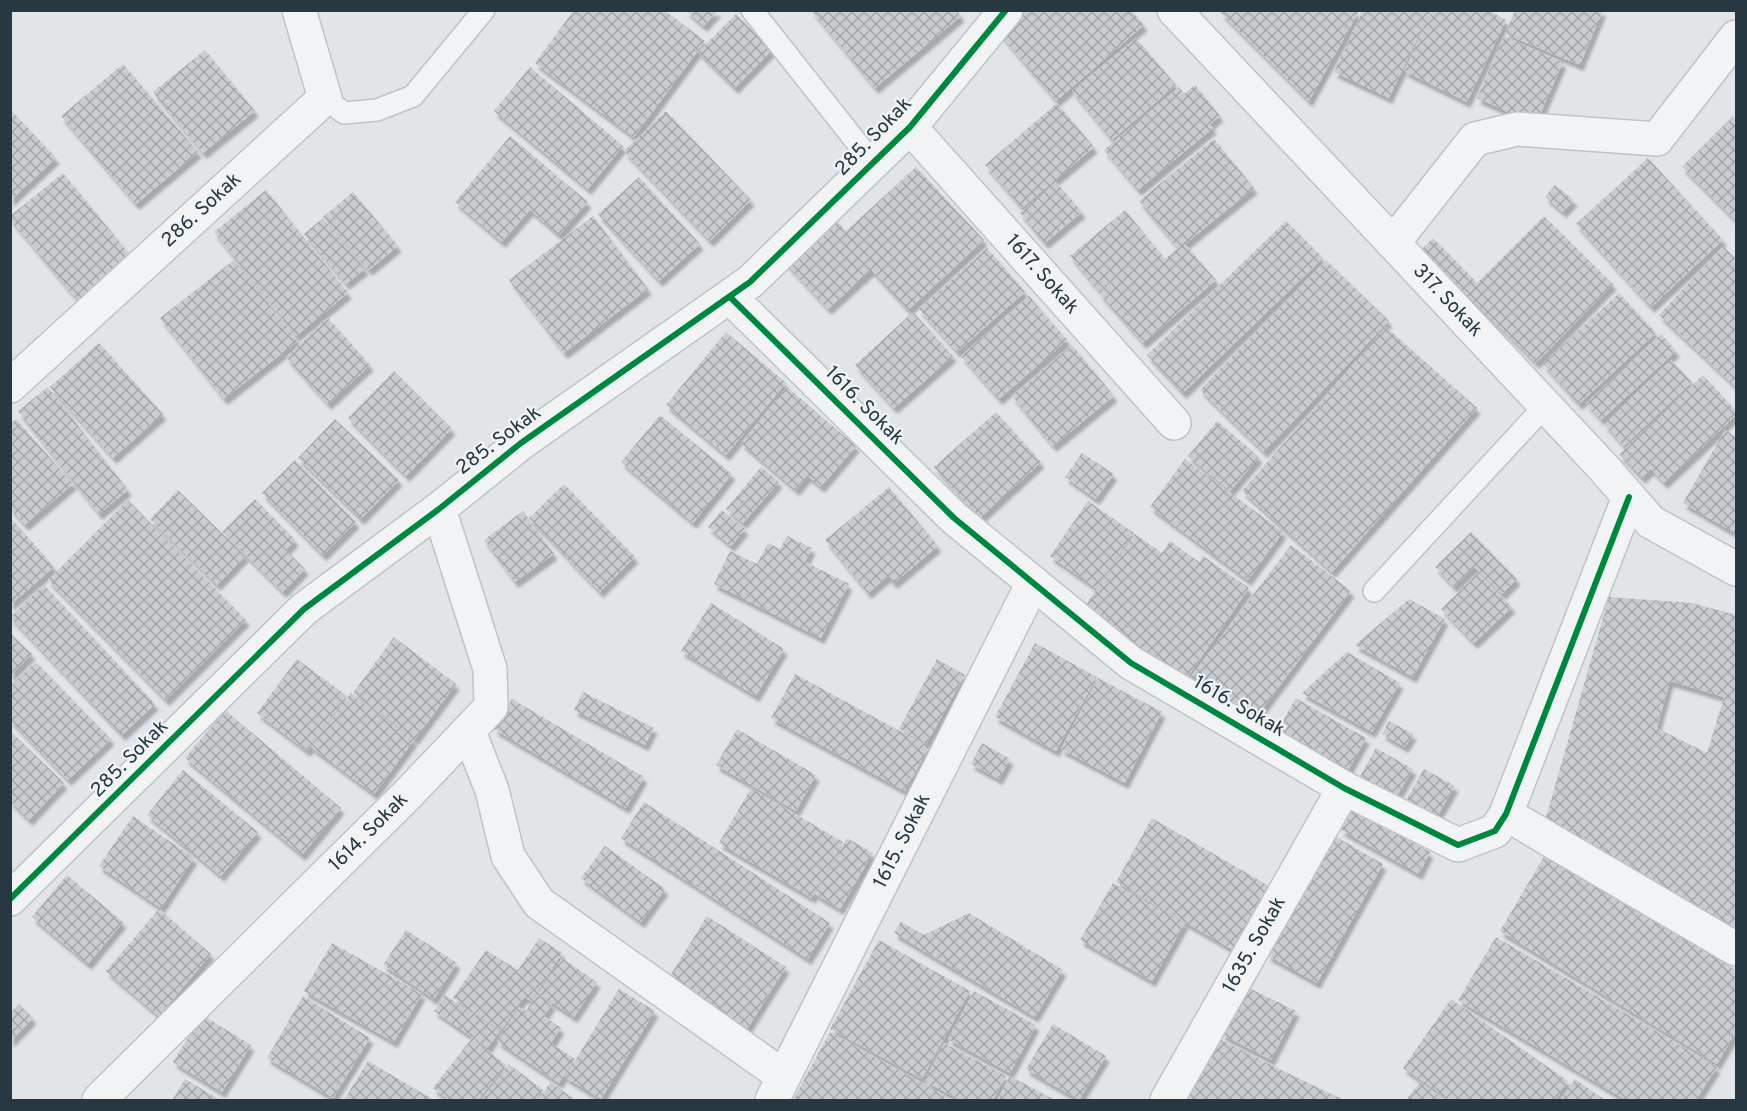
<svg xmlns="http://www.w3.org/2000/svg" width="1747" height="1111" font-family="Overpass,sans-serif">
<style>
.building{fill:url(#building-cross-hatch);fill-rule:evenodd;filter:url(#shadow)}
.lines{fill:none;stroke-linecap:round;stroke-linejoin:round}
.service-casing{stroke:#c0c3c5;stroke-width:24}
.minor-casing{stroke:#c0c3c5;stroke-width:36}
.service{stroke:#f1f3f4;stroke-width:21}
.minor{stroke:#f1f3f4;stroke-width:33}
.cycleway-casing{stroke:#eff4f7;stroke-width:10}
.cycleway{stroke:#00873e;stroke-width:6}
.labels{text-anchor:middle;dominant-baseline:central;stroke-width:4.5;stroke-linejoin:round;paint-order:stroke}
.street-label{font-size:20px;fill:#273842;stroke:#eff4f7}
</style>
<defs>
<pattern id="building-cross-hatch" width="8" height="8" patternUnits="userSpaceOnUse" patternTransform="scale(1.5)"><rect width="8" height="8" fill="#cacdcf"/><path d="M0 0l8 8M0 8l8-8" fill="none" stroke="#a4a7aa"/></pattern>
<filter id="shadow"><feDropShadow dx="3.5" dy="6" stdDeviation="1.5" flood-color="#0004"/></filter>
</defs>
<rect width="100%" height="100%" fill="#e2e5e7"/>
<g class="building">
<polygon points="574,10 664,10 705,41 634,137 535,63"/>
<polygon points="685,10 718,10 704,26"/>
<polygon points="811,10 957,10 961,16 875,88"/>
<polygon points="1024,10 1131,10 1144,25 1056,101 998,32"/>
<polygon points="1223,10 1355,10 1358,13 1309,101 1221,13"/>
<polygon points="1363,10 1431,10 1389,98 1334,72"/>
<polygon points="1432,10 1488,10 1506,20 1467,102 1404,71"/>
<polygon points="1515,10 1603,10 1580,65 1505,34"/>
<polygon points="736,14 772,50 735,88 698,52"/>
<polygon points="1504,36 1563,62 1536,124 1477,98"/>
<polygon points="1136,38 1176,85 1112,140 1072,91"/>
<polygon points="205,50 255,111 203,153 153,92"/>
<polygon points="123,64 198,152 136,204 61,116"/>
<polygon points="530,67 623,146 588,189 494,111"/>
<polygon points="1195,85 1220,116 1210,124 1213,128 1138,190 1104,150 1179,87 1184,94"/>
<polygon points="1057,103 1094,147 1022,208 985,165"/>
<polygon points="10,109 56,158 10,201"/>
<polygon points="666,111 751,200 710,241 624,151"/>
<polygon points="1733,116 1736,119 1736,221 1682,167"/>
<polygon points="510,136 588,202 559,235 530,210 502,242 455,202"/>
<polygon points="1214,139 1254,188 1185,244 1216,280 1143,343 1099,293 1150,248 1099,291 1070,256 1125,210 1165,259 1178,248 1139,201"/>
<polygon points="1648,158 1723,240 1651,307 1576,224"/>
<polygon points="916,167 984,240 908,310 871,270 828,309 782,259 830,214 846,231"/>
<polygon points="63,173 132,257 78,301 10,219 10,216"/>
<polygon points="639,177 700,244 659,281 598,214"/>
<polygon points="1056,182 1082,212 1045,243 1020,213"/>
<polygon points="1555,185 1574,200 1563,212 1545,197"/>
<polygon points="266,190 348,293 296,336 214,232"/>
<polygon points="353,192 398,246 369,270 323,217"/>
<polygon points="593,216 648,289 564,353 509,280"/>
<polygon points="1544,216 1613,284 1536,363 1421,250 1433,238 1477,283"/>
<polygon points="323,218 365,269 346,284 304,234"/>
<polygon points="1286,221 1323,258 1183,393 1147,355"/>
<polygon points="1723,246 1736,259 1736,387 1659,315"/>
<polygon points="987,248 1025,292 957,352 919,309"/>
<polygon points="234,260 298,341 224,399 160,318"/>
<polygon points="1326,260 1389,321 1264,452 1200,390"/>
<polygon points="1619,293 1656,333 1579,404 1543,364"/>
<polygon points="1029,296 1067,340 999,399 961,356"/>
<polygon points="913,312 953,356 894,408 855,365"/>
<polygon points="328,318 370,365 328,404 286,357"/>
<polygon points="1386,327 1477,408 1332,572 1242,491"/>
<polygon points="726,332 786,383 726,455 666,405"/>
<polygon points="1661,334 1676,351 1601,420 1586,403"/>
<polygon points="99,343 163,414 113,458 50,387"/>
<polygon points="1072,345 1114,396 1053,446 1012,396"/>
<polygon points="1671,360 1692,382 1624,446 1604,424"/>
<polygon points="394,371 452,429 406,476 348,418"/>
<polygon points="1703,375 1736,411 1736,415 1664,483 1651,469 1642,478 1619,454"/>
<polygon points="48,387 128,490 99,514 18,411"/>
<polygon points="787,387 856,446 821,487 808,476 796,490 741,443"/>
<polygon points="996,412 1041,462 980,518 934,467"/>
<polygon points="660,415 732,474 693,523 621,462"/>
<polygon points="16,419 73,484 25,525 10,508 10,424"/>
<polygon points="335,419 399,480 361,519 298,458"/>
<polygon points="1217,421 1259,457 1230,491 1188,456"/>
<polygon points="1725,430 1736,437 1736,526 1733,532 1683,503"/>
<polygon points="1082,453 1114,474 1096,499 1065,477"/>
<polygon points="1185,459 1283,532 1248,580 1150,507"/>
<polygon points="295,460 356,522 323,555 262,493"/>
<polygon points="761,467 779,482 743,523 726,509"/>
<polygon points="564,484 635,557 600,592 566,557 591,533 566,556 529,518"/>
<polygon points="889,487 938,546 894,583 888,576 868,593 825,540"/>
<polygon points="178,490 245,556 217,585 150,519"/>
<polygon points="255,499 295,540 286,550 305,569 283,592 222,532"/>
<polygon points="128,500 246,620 166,700 48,580"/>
<polygon points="1088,501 1134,533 1096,588 1050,556"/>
<polygon points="722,510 745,529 731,546 708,527"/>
<polygon points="523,511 554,554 515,582 484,540"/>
<polygon points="10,517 54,567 10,605"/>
<polygon points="1471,532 1517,579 1502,594 1474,567 1454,587 1435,567"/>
<polygon points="1135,534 1162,553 1170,541 1199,562 1203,556 1249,588 1185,681 1082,610"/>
<polygon points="787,536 812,548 805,562 849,584 821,638 740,597 743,591 740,597 714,584 730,551 757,564 768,543 780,549"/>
<polygon points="1291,545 1351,591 1247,729 1186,683"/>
<polygon points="1478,573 1512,607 1474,643 1441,609"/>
<polygon points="44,585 155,704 122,735 10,617"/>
<path d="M1609,597L1692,603L1736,615V937L1545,821ZM1670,681L1724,697L1707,753L1657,728Z"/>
<polygon points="1409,599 1445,619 1413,677 1355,645"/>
<polygon points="711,603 784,649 756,696 681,651"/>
<polygon points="10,633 32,654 10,676"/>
<polygon points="394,637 456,684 415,739 353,693"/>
<polygon points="1035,643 1097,677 1056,751 995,717"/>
<polygon points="1347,652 1400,683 1372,732 1302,693"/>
<polygon points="297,659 347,696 307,751 257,713"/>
<polygon points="937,659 965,675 926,744 899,729"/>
<polygon points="36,662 111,739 68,780 10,720 10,686"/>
<polygon points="795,674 929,747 905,791 771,718"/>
<polygon points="1098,678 1162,712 1125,783 1061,749"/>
<polygon points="583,692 654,728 645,745 574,710"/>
<polygon points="351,693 414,740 374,794 311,747"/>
<polygon points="1296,698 1366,738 1349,769 1278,729"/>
<polygon points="512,699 644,777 626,808 494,729"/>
<polygon points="225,710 341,808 302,855 185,758"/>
<polygon points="1389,721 1413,734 1405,747 1382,734"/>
<polygon points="737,729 816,775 796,811 716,765"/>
<polygon points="10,731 64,783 29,820 10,801"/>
<polygon points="982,743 1010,759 999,779 971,764"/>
<polygon points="1376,748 1413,769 1394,801 1358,780"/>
<polygon points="1424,769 1455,786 1431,827 1401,809"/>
<polygon points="183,770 258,832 221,876 147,815"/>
<polygon points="751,788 843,842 812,898 719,843"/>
<polygon points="644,802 830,923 808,959 621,838"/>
<polygon points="1353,809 1430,852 1419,874 1341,830"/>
<polygon points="133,816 194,858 161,908 99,866"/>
<polygon points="1152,818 1269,886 1233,950 1116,882"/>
<polygon points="1333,835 1383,864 1317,983 1267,955"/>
<polygon points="847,838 873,853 840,909 815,894"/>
<polygon points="605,846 665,889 641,922 581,878"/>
<polygon points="1546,853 1736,970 1736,1032 1717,1064 1500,931"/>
<polygon points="67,875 123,922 88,964 32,917"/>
<polygon points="1113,883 1185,923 1152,981 1080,940"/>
<polygon points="159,909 211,954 159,1016 106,971"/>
<polygon points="969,913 1063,970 1035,1017 894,933 901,922 924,935"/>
<polygon points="707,916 786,967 744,1034 665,984"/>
<polygon points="406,930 457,963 434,999 383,965"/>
<polygon points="1496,937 1717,1067 1696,1100 1626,1100 1458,1000"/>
<polygon points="539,938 562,953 537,992 532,990 536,993 531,1001 524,997 501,1031 453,998 486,950 518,970"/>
<polygon points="879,940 970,991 922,1079 830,1029"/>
<polygon points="332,943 422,994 394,1042 304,991"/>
<polygon points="562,958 597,982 574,1017 538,993"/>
<polygon points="1245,986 1296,1011 1271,1060 1221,1034"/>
<polygon points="619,989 655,1011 601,1099 565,1077"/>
<polygon points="974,991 1036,1025 1010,1073 948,1039"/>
<polygon points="537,994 552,1004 544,1016 561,1028 551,1043 575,1059 559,1083 497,1041 519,1007 526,1011"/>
<polygon points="445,995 499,1031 488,1048 434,1011"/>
<polygon points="303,996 370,1038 333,1098 267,1058"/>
<polygon points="1451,999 1568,1081 1555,1100 1450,1100 1403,1068"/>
<polygon points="19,1004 33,1018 10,1042 10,1013"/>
<polygon points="202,1015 251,1045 222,1092 173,1062"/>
<polygon points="1053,1024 1106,1056 1079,1100 1026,1069"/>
<polygon points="830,1032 953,1100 793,1100"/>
<polygon points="1216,1037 1273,1066 1344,1100 1184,1100"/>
<polygon points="472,1038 506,1065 478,1100 449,1100 433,1088"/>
<polygon points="944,1043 1006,1076 993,1100 960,1100 924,1081"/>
<polygon points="368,1061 434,1100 344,1100"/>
<polygon points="509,1064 543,1090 535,1100 481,1100"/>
<polygon points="1010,1076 1055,1100 997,1100"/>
<polygon points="185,1079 220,1100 172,1100"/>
<polygon points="1575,1079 1605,1100 1560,1100"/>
<polygon points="551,1082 575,1100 537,1100"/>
<polygon points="1420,1082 1445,1100 1406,1100"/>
</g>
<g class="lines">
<g class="service-casing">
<g id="service">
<polyline points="752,10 873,163"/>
<polyline points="325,98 344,113 377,110 413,96 484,10"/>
<polyline points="1374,591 1545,406"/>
</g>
</g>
<g class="minor-casing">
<g id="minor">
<path id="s1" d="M1174,10L1393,243L1601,465L1651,522L1736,569"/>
<path id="s2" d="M910,127L1174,423"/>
<polyline points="1393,243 1475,139 1517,129 1657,139 1736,37"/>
<polyline points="730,297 954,518 1131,663 1344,788 1458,845 1495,831 1506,814 1629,497"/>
<path id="s3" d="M10,386L325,98L299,10"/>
<polyline points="469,732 492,790 508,856 539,903 783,1076"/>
<polyline points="1506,814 1736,949"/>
<polyline points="10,899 304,609 439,509 521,443 750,282 910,127 1006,10"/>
<path id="s4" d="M99,1100L407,795L491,707L490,669L439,509"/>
<path id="s5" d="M772,1100L1033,583"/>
<path id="s6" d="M1167,1100L1344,788"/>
</g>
</g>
<use href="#service" class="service"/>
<use href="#minor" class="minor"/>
<g class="cycleway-casing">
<g id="cycleway">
<polyline points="730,297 954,518 1131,663 1344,788 1458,845 1495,831 1506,814 1629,497"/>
<polyline points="10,899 304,609 439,509 521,443 750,282 910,127 1006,10"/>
</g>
</g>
<use href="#cycleway" class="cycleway"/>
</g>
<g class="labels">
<g class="street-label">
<text transform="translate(874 137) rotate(-46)">285. Sokak</text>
<text stroke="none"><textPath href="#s3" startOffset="260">286. Sokak</textPath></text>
<text stroke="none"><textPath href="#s2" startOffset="198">1617. Sokak</textPath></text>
<text stroke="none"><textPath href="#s1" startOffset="399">317. Sokak</textPath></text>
<text transform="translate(864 406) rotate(45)">1616. Sokak</text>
<text transform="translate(499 441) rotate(-37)">285. Sokak</text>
<text transform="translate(1239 707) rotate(30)">1616. Sokak</text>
<text transform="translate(130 759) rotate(-45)">285. Sokak</text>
<text stroke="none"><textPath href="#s4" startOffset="380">1614. Sokak</textPath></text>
<text stroke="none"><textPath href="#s5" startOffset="290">1615. Sokak</textPath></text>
<text stroke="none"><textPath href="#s6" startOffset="178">1635. Sokak</textPath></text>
</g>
</g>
<rect width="1747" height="1111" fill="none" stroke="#273842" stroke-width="24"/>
</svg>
